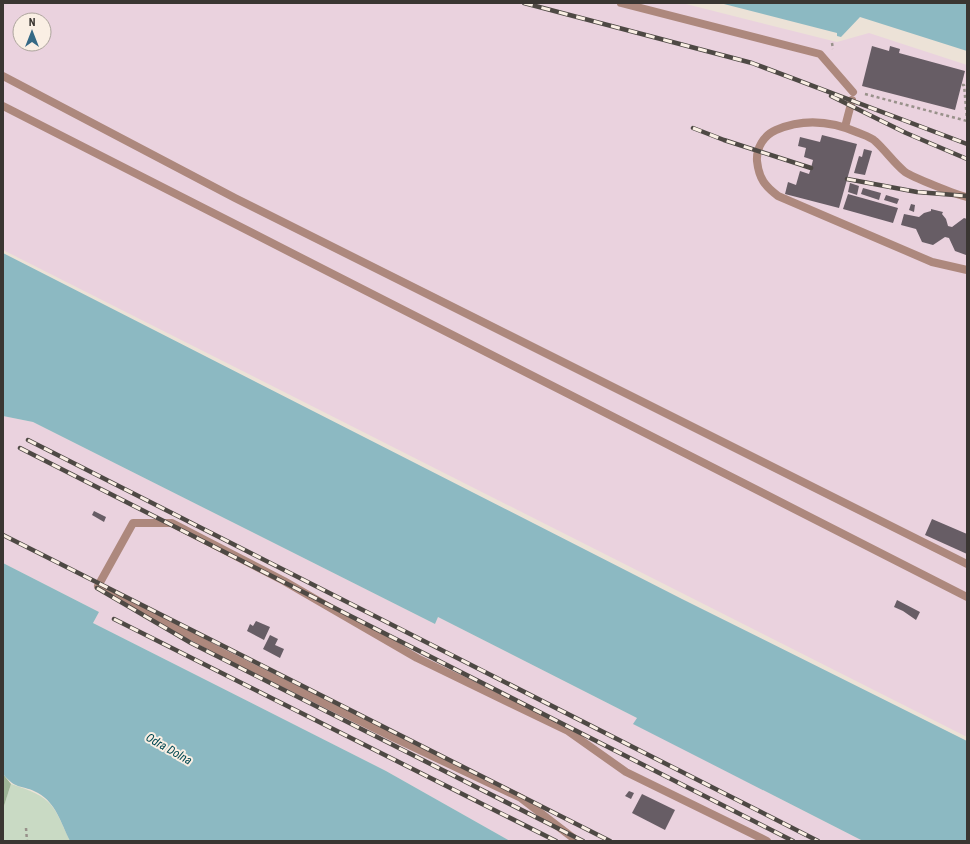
<svg xmlns="http://www.w3.org/2000/svg" width="970" height="844" font-family="'Roboto Condensed',sans-serif">
<style>
.industrial{fill:#ead2de;fill-rule:evenodd}
.green{fill:#c9dac4}
.forest{fill:#9fb698}
.water{fill:#8cb9c2}
.building{fill:#675d65}
.lines{fill:none;stroke-linecap:round;stroke-linejoin:round}
.path{stroke:#98918a;stroke-width:2.5;stroke-dasharray:3 3;stroke-linecap:butt}
.service{stroke:#ad887d;stroke-width:8}
.rail-casing{stroke:#4e4944;stroke-width:4.5}
.rail{stroke:#faefe4;stroke-width:3;stroke-dasharray:9;stroke-linecap:butt}
.labels{text-anchor:middle;dominant-baseline:central;stroke-width:4;stroke-linejoin:round;paint-order:stroke}
.water-label{font-size:12px;font-style:italic;fill:#004751;stroke:#faefe4}
</style>
<rect width="100%" height="100%" fill="#ece2d7"/>
<g class="industrial">
<path d="M3,3H682L837,42L869,33L967,65V737L3,250ZM20,20H44V44H20Z"/>
<polygon points="3,416 33,422 435,624 438,617 637,718 634,724 863,841 510,841 386,771 93,623 99,612 3,563"/>
</g>
<path class="green" d="M11,784C53,798 52,802 70,841H3V809Z"/>
<polygon class="forest" points="3,774 11,784 3,809"/>
<g class="water">
<polygon points="720,3 967,3 967,51 860,17 841,37 837,36 837,33"/>
<polygon points="3,253 682,599 967,741 967,841 863,841 633,724 637,718 438,617 435,624 33,422 3,416"/>
<path d="M3,563L99,612L93,623L386,771L510,841H70C61,823 56,803 38,793C22,784 17,791 3,774Z"/>
</g>
<g class="building">
<polygon points="872,46 889,51 890,46 900,49 899,53 965,71 955,110 862,86"/>
<polygon points="822,135 857,144 839,208 785,194 788,182 796,185 800,171 809,174 811,168 813,160 804,157 806,148 798,146 800,137 820,142"/>
<polygon points="864,149 872,151 865,175 854,173 859,156 862,157"/>
<polygon points="850,183 859,186 857,195 848,192"/>
<polygon points="863,188 881,193 879,200 861,194"/>
<polygon points="848,194 898,208 893,223 843,209"/>
<polygon points="886,195 899,199 897,204 884,200"/>
<polygon points="911,204 915,205 914,212 909,210"/>
<polygon points="931,209 943,212 942,214 946,219 948,226 952,227 964,218 967,219 966,255 955,251 949,238 945,237 933,245 922,242 916,229 901,225 904,214 919,217 924,213 931,211"/>
<polygon points="94,511 106,517 104,522 92,515"/>
<polygon points="932,519 967,534 967,554 925,535"/>
<polygon points="897,600 920,612 916,620 903,611 894,607"/>
<polygon points="256,621 270,627 264,640 247,631 250,624 253,626"/>
<polygon points="270,635 278,639 275,645 284,649 280,658 263,649"/>
<polygon points="629,791 634,793 631,799 625,796"/>
<polygon points="642,794 675,810 665,830 632,813"/>
</g>
<g class="lines">
<g class="path">
<polyline points="832,43 833,49"/>
<polyline points="962,85 964,85 967,119"/>
<polyline points="865,94 967,121"/>
<polyline points="26,828 27,841"/>
</g>
<g class="service">
<polyline points="621,3 820,54 853,92"/>
<polyline points="3,76 235,198 967,564"/>
<polyline points="3,106 967,597"/>
<polyline points="845,127 852,100"/>
<path d="M967,197C957,195 912,177 905,172C894,163 886,151 875,141C871,137 864,135 859,133C832,121 804,118 776,130C764,135 756,148 757,161C759,179 765,186 778,196L932,262L967,270"/>
<polyline points="577,841 521,798 392,737 221,652 98,586 133,523 172,523 284,581 417,658 568,731 626,772 767,841"/>
</g>
<g class="rail-casing">
<g id="rail">
<polyline points="524,3 752,63 967,144"/>
<polyline points="831,96 906,133 967,159"/>
<polyline points="693,128 724,140 811,168"/>
<polyline points="847,179 917,192 967,196"/>
<polyline points="28,440 818,841"/>
<polyline points="20,448 793,841"/>
<polyline points="3,535 610,841"/>
<polyline points="97,588 191,643 583,841"/>
<polyline points="114,619 556,841"/>
</g>
</g>
<use href="#rail" class="rail"/>
</g>
<g class="labels">
<g class="water-label">
<text transform="translate(169 749) rotate(30)">Odra Dolna</text>
</g>
</g>
<rect width="970" height="844" fill="none" stroke="#3a3632" stroke-width="8"/>
<g transform="translate(32 32)"><circle r="19" fill="#faefe4" stroke="#ada59d"/>
<path d="M0-3L7 15L0 10L-7 15Z" fill="#356985"/>
<text y="-6" font-size="11" font-weight="bold" text-anchor="middle" fill="#3a3632">N</text>
</g>
</svg>
